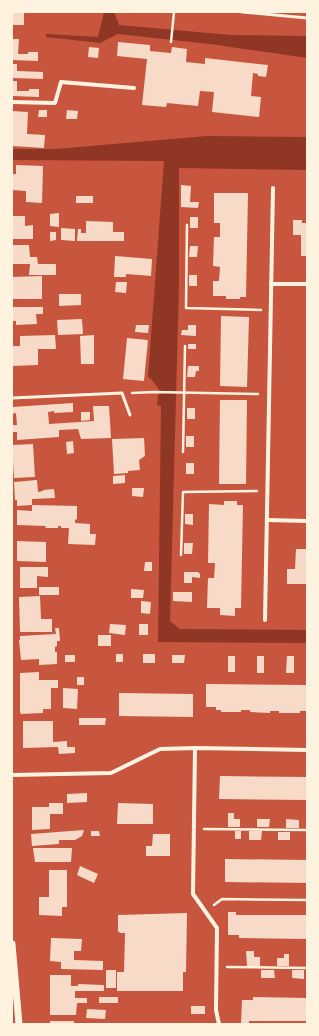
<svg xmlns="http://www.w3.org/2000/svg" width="319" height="1036" font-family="Lato,sans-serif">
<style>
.water{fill:#8f3625}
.building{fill:#f7dbc8}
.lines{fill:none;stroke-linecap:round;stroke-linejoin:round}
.path{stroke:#fff3e0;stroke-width:2.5}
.service{stroke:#fff3e0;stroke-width:3}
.minor{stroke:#fff3e0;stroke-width:4}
.tertiary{stroke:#fff3e0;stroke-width:7}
</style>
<rect width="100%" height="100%" fill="#c8553d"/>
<g class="water">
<polygon points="104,12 114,12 119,25 231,35 307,36 307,58 210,44 118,34 100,43 46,37 46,34 98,37"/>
<polygon points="207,136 307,137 307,170 179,168 179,285 170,621 180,629 307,630 307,643 158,642 161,406 157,405 159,389 151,379 148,377 164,161 12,160 12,149 55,149"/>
</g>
<g class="building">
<rect x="12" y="12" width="12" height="13"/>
<polygon points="12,39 19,39 18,54 28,54 28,52 38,52 38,61 12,60"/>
<polygon points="118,42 150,45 150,51 171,53 172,47 187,49 186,62 205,64 205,58 268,65 266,77 258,76 258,74 253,73 251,96 261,97 259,117 212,112 214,92 200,91 198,106 167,103 166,107 142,105 147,59 117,56"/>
<polygon points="89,47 99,48 98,58 88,57"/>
<polygon points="12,64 17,64 17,71 43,72 43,79 12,78"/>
<polygon points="12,81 17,81 17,91 29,91 29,89 39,89 39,97 12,96"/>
<polygon points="39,110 47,110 47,117 38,117"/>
<polygon points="67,110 78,111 77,119 66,119"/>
<polygon points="12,111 28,112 27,134 45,135 44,148 12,146"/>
<polygon points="16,165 43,166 42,203 26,202 26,191 12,190 12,174 16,174"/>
<polygon points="181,185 191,186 190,202 199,202 198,208 181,207"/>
<polygon points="214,193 248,193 246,297 240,297 240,299 226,299 226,296 213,296 213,281 219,281 220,267 213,266 214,237 220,237 220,223 214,223"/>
<rect x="76" y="196" width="17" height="7"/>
<polygon points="59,213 59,227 50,226 50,214"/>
<polygon points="12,216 25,216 25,226 33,225 33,239 12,239"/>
<rect x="190" y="217" width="8" height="11"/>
<polygon points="293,220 302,220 302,223 307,223 307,256 301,256 301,235 293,235"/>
<polygon points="86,221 113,222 113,232 124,232 124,241 77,241 78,229 81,229 81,233 86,233"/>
<polygon points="61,228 75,229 75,241 61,240"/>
<polygon points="50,232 56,232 56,240 50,241"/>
<polygon points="12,245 29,245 30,257 37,257 38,264 56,264 56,275 29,275 30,264 12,264"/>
<polygon points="190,246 198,246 197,257 189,257"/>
<polygon points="115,256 152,259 151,276 126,274 126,277 114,277"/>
<rect x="189" y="275" width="8" height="11"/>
<polygon points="42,276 42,299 12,299 12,277"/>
<polygon points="116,282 127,282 126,293 115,292"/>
<polygon points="59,294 81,294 81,305 59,306"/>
<polygon points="12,307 43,307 43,314 36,314 37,324 16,325 16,321 12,321"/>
<polygon points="221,316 249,317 247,387 220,386"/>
<polygon points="82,319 83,334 58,335 57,320"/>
<polygon points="136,325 149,325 148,333 135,332"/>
<polygon points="188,325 196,325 196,336 181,335 182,330 188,330"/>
<polygon points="55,335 56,349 38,349 38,365 12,366 12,346 20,346 20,336"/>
<polygon points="94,335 94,364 81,364 80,336"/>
<polygon points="127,338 148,340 144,381 123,379"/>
<rect x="188" y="344" width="8" height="5"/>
<polygon points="188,366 199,366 199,371 196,371 195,377 187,377"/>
<polygon points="220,400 247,400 246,484 219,484"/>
<polygon points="73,403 73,412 54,413 54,411 48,412 49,424 94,421 93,406 109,406 111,438 81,439 78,429 59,430 59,437 17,440 17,432 12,432 12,425 17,425 16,413 12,414 12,407"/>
<rect x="187" y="408" width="8" height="11"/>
<polygon points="81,412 90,412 90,420 81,421"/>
<rect x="186" y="436" width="8" height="11"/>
<polygon points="144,438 145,456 139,460 140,470 128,471 128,473 114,474 112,439"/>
<polygon points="73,441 74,453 67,454 66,442"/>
<polygon points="33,444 35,477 14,478 12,445"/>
<rect x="186" y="463" width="8" height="11"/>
<polygon points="125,475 125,483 113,484 113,476"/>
<polygon points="37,480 38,492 43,491 43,490 54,489 55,498 32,499 32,505 77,506 77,519 75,520 75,523 90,524 90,534 96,534 95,545 68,544 69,528 61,528 61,526 58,526 58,528 45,528 46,526 17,525 17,510 32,511 32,505 17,506 17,500 15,500 14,482"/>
<polygon points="132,488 144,488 143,497 132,496"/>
<polygon points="224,501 237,501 237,505 243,505 241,608 235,608 235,616 220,615 220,608 207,608 208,578 214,578 215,563 208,563 209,504 224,505"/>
<polygon points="185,514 193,514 193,525 185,524"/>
<polygon points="17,541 46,542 46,562 17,561"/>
<polygon points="184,543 193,543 192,554 184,554"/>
<polygon points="296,549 307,549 307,584 287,584 287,569 295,569"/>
<polygon points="145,562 152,562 152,571 144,571"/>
<polygon points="20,567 48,567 48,577 37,576 37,588 20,588"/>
<polygon points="184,572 198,572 200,574 200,578 192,577 192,583 184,583"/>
<rect x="39" y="587" width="20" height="8"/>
<polygon points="131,589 144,590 143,598 131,598"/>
<polygon points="173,592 192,592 192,602 173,601"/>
<polygon points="40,596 41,619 52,619 52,632 20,632 19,597"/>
<polygon points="141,601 151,602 150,614 141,613"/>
<polygon points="110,624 126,625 125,635 109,633"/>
<rect x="139" y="624" width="9" height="11"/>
<polygon points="55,628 59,628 60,641 57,641 57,646 55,647 55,652 57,652 57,664 39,665 39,659 21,660 19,640 20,640 20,636 56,634"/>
<rect x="98" y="635" width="13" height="11"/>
<rect x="116" y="654" width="7" height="8"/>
<rect x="143" y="654" width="12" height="9"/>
<rect x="65" y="655" width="10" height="7"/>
<polygon points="172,655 185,655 184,663 172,663"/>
<rect x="228" y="656" width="7" height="16"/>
<rect x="257" y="656" width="7" height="17"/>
<polygon points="287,656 294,656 294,673 286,673"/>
<polygon points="39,672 39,680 58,680 58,688 51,688 51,709 43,709 43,713 21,714 20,712 20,673"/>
<rect x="77" y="677" width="7" height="8"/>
<polygon points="206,684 307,685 307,711 300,711 300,713 279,713 279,711 270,711 270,713 250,712 250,710 241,710 241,712 221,712 221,710 216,710 216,707 206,707"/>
<polygon points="63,688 78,689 77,709 63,708"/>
<polygon points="119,693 193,694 193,717 119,716"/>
<polygon points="79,718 106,718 105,725 79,725"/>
<polygon points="23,721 53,721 53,742 67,741 67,747 75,747 75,753 59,754 58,747 23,748"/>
<polygon points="220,776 307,777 307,800 219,799"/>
<polygon points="87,793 87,802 67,803 67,794"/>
<polygon points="49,803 63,803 63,814 50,814 50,829 32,830 32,807 49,807"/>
<polygon points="118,803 153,804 153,824 117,824"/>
<polygon points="228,813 234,813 234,819 240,819 240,827 228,827"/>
<polygon points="257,819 270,819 269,827 257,827"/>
<polygon points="286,819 299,820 299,828 286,828"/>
<polygon points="84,830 82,836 75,840 59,840 59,844 32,846 31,834"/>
<polygon points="91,831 99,831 100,836 91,836"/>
<rect x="235" y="831" width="6" height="8"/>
<polygon points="249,831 262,831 261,840 249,840"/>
<rect x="278" y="832" width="12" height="8"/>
<polygon points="153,834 170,834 170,856 146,856 146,846 152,846"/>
<polygon points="33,848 72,848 71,862 35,862"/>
<polygon points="225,859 307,860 307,883 225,882"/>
<polygon points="80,866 98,874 94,883 77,875"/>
<polygon points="49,870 67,870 67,907 62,907 62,916 39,915 39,897 49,897"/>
<polygon points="228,912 236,912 236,915 307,915 307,939 239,938 239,935 228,935"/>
<polygon points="187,913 186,972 183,972 183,991 117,991 117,972 124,972 125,933 120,933 118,931 118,915"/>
<polygon points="51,938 82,939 81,951 74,951 74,960 103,961 103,970 61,969 61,962 50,961"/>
<polygon points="246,951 254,951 254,957 260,957 260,966 247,966"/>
<polygon points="284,954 289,954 289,966 277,966 277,958 284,958"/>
<rect x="106" y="970" width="10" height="18"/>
<polygon points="261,970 274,970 275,978 261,978"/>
<polygon points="292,970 304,970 304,979 292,978"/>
<polygon points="50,975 71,975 71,986 78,986 78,984 104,985 104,991 75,991 75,998 87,998 87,1003 77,1003 76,1015 50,1015"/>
<rect x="99" y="997" width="19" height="6"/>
<polygon points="253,997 307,998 307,1021 249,1021 249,1023 241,1023 242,1000 253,1000"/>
<rect x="191" y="1006" width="14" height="8"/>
<polygon points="87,1009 106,1010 105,1019 86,1018"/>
<rect x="50" y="1021" width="24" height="3"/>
</g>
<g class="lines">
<g class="path">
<polyline points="171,42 174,12"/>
<polyline points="187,225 186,308 261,310"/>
<polyline points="132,393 154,392 258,394"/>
<polyline points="183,452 185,346"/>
<polyline points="181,555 183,492 257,491"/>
<polyline points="204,829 307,830"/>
<polyline points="214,905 222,899 307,900"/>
<polyline points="227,967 307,968"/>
</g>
<g class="service">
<polyline points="242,12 307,18"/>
<polyline points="12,398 122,393 130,415"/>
</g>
<g class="minor">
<polyline points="12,102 55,103 61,82 134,88"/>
<polyline points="271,284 307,284"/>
<polyline points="267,520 307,521"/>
<polyline points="265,620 273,188"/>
<polyline points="195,748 193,894 217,928 216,1010 219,1024"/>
<polyline points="12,775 111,773 160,749 195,748 307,750"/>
</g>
<polyline class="tertiary" points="12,944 19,1024"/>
</g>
<rect width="319" height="1036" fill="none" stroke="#fff3e0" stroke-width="26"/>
</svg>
